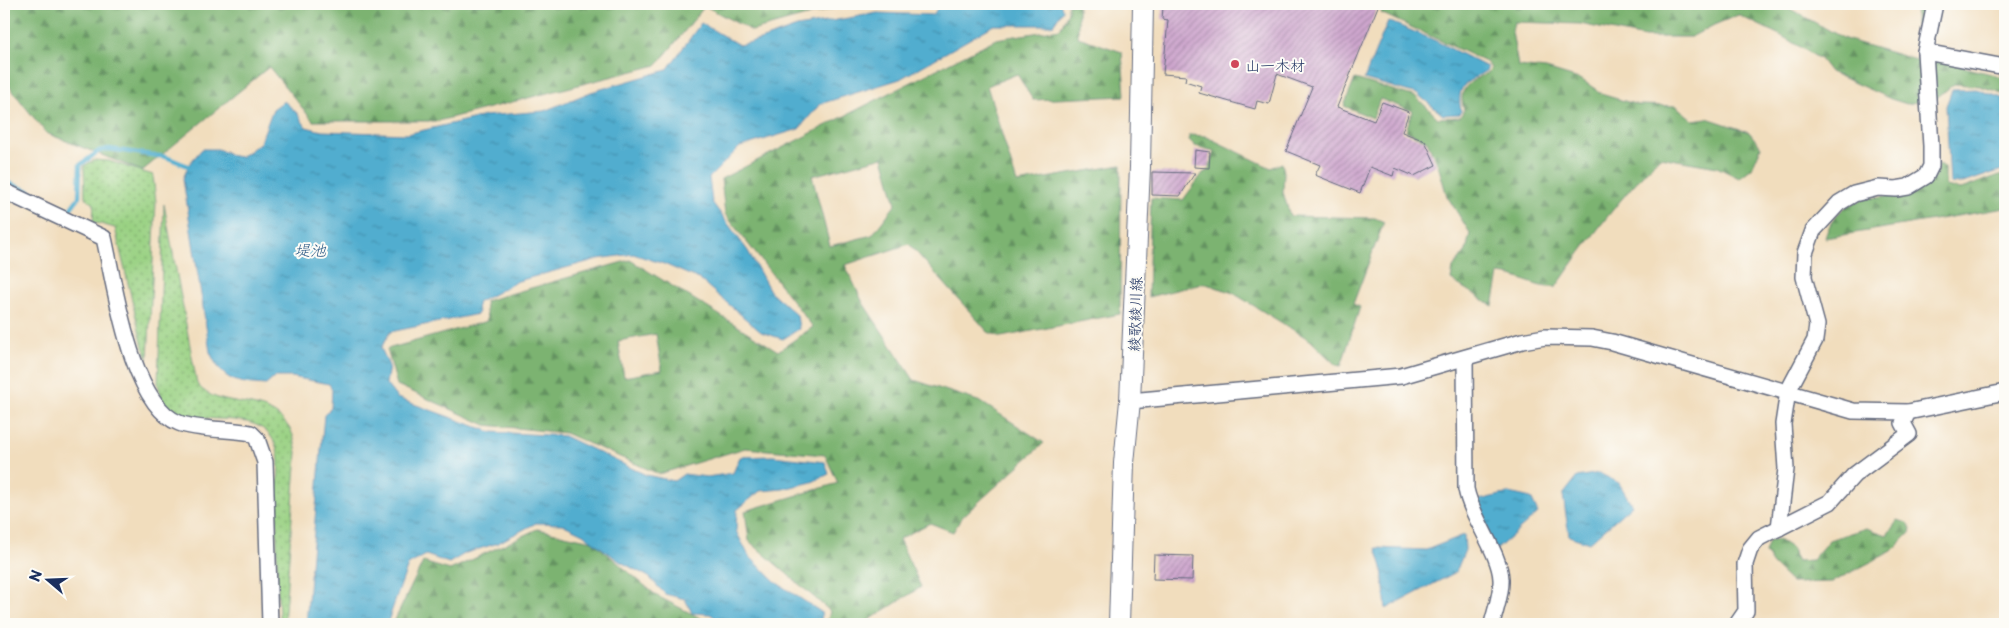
<svg xmlns="http://www.w3.org/2000/svg" width="2009" height="628" font-family="'Playpen Sans','Klee One',sans-serif">
<style>
.grass{fill:url(#grass-dots);stroke:#5a8070}
.forest{fill:url(#forest-firs);stroke:#4b7168;fill-rule:evenodd}
.water{fill:url(#water-ripples);stroke:#366e96}
.lines{fill:none;stroke-linecap:round;stroke-linejoin:round}
.stream{stroke:#51adcf;stroke-width:4.5}
.building{fill:url(#building-hatch)}
.minor-casing{stroke:#666c7f;stroke-width:18}
.secondary-casing{stroke:#666c7f;stroke-width:22}
.minor{stroke:#fff;stroke-width:15}
.secondary{stroke:#fff;stroke-width:20}
.poi-dot{fill:#d1495b;stroke:#fdfcf7;stroke-width:2}
.labels{text-anchor:middle;dominant-baseline:central;stroke-width:4;stroke-linejoin:round;paint-order:stroke}
.poi-label{font-size:15px;fill:#1b2f5e;stroke:#fdfcf7;text-anchor:start}
.street-label{font-size:15px;fill:#1b2f5e;stroke:#fdfcf7}
.water-label{font-size:16px;font-style:italic;fill:#2e5b86;stroke:#fdfcf7}
</style>
<defs>
<pattern id="grass-dots" width="8" height="8" patternUnits="userSpaceOnUse" patternTransform="scale(1.25)"><rect width="8" height="8" fill="#9ad183"/><path d="M2 2h.1M6 6h.1" fill="none" stroke="#7daa6e" stroke-width="1.8" stroke-linecap="round"/></pattern>
<pattern id="forest-firs" width="22" height="20" patternUnits="userSpaceOnUse" patternTransform="scale(1.25)"><rect width="22" height="20" fill="#7bb371"/><path d="M5 1l3.5 6h-7zM16 11l3.5 6h-7z" fill="#649260"/></pattern>
<pattern id="water-ripples" width="26" height="14" patternUnits="userSpaceOnUse" patternTransform="scale(1.25)"><rect width="26" height="14" fill="#51adcf"/><path d="M2 4q2-2 4 0t4 0M15 11q2-2 4 0t4 0" fill="none" stroke="#428dab"/></pattern>
<pattern id="building-hatch" width="6" height="6" patternUnits="userSpaceOnUse" patternTransform="scale(1.25)"><rect width="6" height="6" fill="#cea6cd"/><path d="M-1 1l2-2M0 6l6-6M5 7l2-2" fill="none" stroke="#a688aa"/></pattern>
</defs>
<rect width="100%" height="100%" fill="#fdfcf7"/>
<filter id="ink" filterUnits="userSpaceOnUse"><feTurbulence type="fractalNoise" baseFrequency=".02" numOctaves="2"/><feDisplacementMap in="SourceGraphic" scale="10" xChannelSelector="R" yChannelSelector="G"/><feConvolveMatrix kernelMatrix="1 2 1 2 8 2 1 2 1" color-interpolation-filters="sRGB"/></filter>
<filter id="wash" filterUnits="userSpaceOnUse"><feTurbulence type="fractalNoise" baseFrequency=".0096" numOctaves="4" result="noise"/><feDisplacementMap in="SourceGraphic" scale="20" xChannelSelector="R" yChannelSelector="G"/><feGaussianBlur stdDeviation="1.12" result="paint"/><feColorMatrix in="noise" values="0 0 0 0 0 0 0 0 0 0 0 0 0 0 0 0 0 1.4 0 .05"/><feComposite in="paint" operator="in"/></filter>
<g filter="url(#wash)">
<rect width="100%" height="100%" fill="#f1ddbd"/>
<g class="grass">
<polygon points="94,160 109,161 153,175 156,202 148,359 143,347 115,228 93,222 94,204 85,197 84,166"/>
<path d="M164,204L197,384C220,413 267,392 290,429C294,435 295,445 297,452L284,624H280C276,582 277,541 277,498C277,485 281,461 277,449C261,397 184,438 162,399C160,396 160,389 158,385Z"/>
</g>
<g class="forest">
<polygon points="4,4 850,4 752,31 705,6 657,65 438,121 313,121 269,67 142,171 46,133 4,80"/>
<path d="M1068,4H1078V37L1122,52L1125,96L1033,100L1017,74L987,86L1017,183L1121,165L1120,314L1001,337L988,332L909,244L845,265L863,303L914,380L981,402L1044,443L962,517L953,532L930,523L899,539L921,587L863,624H827L830,611L749,541L745,511L838,483L825,455L745,448L659,474L565,433L486,425L397,385L387,349L487,321L485,301L630,260L778,351L813,327L725,214L721,179L996,39L1060,29L1068,12ZM883,157L896,204L872,235L830,246L812,176ZM656,334L662,370L624,377L618,341Z"/>
<path d="M1384,4H1781L1845,39L1920,61L1921,101L1907,104L1891,99L1830,72L1820,59L1780,35L1738,15L1714,25L1691,37H1645L1580,24L1514,22L1512,32L1518,66L1546,69L1582,80L1604,95L1638,105L1676,106L1693,120L1707,118L1749,132L1761,147L1752,168L1739,178L1717,167L1660,157C1619,198 1589,240 1556,287C1534,289 1521,275 1499,274L1493,306L1451,280L1453,268L1466,251L1470,233L1447,196L1438,165L1427,141L1406,131L1412,111L1380,99L1373,118L1344,106L1355,79L1416,97L1438,118L1460,117L1464,110C1457,88 1470,81 1488,73L1491,68L1486,62L1381,13Z"/>
<polygon points="1915,4 1929,4 1922,26 1916,25"/>
<polygon points="1933,59 1999,76 2005,79 2005,94 1980,86 1954,84 1935,99"/>
<polygon points="1189,135 1205,136 1271,168 1282,163 1284,172 1283,192 1290,216 1375,218 1384,222 1353,304 1360,307 1341,366 1336,365 1310,340 1233,293 1204,283 1148,297 1151,198 1183,200 1203,173 1209,170 1215,151 1195,146 1189,140"/>
<path d="M1938,165L1945,167V186L1961,189L2005,173V208L1825,238C1842,177 1907,210 1933,179C1936,176 1937,169 1938,165Z"/>
<polygon points="1898,520 1907,523 1911,528 1910,533 1892,551 1832,582 1792,583 1773,565 1765,553 1769,541 1779,540 1791,548 1798,561 1812,560 1829,540 1866,528 1887,535"/>
<polygon points="537,529 592,541 657,596 712,624 393,624 423,562 450,570"/>
</g>
<g class="water">
<path d="M940,4H1060L1063,10L1053,25H994L900,79L820,104L799,129L740,147L709,178L712,202L748,251L770,291L797,315L799,329L783,339L761,332L699,279L664,264L633,254L598,259L518,281L477,303L478,314L390,332L381,348L389,366L386,384L397,398L491,432L564,436L646,475L674,481L684,474L707,477L733,473L740,457L773,456L825,462L829,474L812,482L783,489L760,491L737,510L736,531L749,556L777,583L821,612L822,624H725L710,614L692,613L685,599L665,594L649,577L619,561L583,534L562,524L536,523L498,543L466,553L449,563L426,555L408,565L387,624H306L324,415L331,408L332,389L329,384L292,377H275L266,385C236,383 223,382 210,352L183,179L189,164L202,149H218L233,156L241,157L260,143L273,109L284,101L297,113L306,127L322,131L407,134L485,116L544,111L591,92L667,70L701,23L739,45L760,40L797,27L877,13L933,15Z"/>
<path d="M1388,21L1434,40L1487,67V70C1466,84 1456,83 1461,112L1459,114L1443,115L1417,94L1364,79Z"/>
<polygon points="1976,89 2005,99 2005,169 1960,184 1950,183 1946,106 1952,90"/>
<polygon points="1599,473 1619,483 1632,505 1589,543 1569,536 1563,495 1577,477"/>
<polygon points="1509,493 1531,498 1538,513 1496,550 1477,510 1479,500"/>
<polygon points="1464,535 1465,550 1456,572 1386,609 1382,567 1376,548 1426,550"/>
</g>
<g class="lines">
<polyline class="stream" points="4,181 27,190 68,212 79,197 80,165 99,151 109,149 166,157 193,168"/>
</g>
<g id="blocks">
<g class="building">
<polygon points="1168,4 1379,4 1337,107 1374,121 1382,102 1409,112 1402,132 1425,141 1436,165 1414,176 1395,168 1393,176 1370,167 1360,193 1315,175 1320,165 1286,151 1312,87 1277,74 1269,104 1257,101 1255,109 1199,93 1201,86 1185,81 1186,76 1163,74 1168,20 1162,19 1163,7 1167,7"/>
<polygon points="1195,150 1210,152 1209,168 1194,167"/>
<polygon points="1152,172 1195,173 1180,196 1152,195"/>
<polygon points="1154,555 1193,556 1192,580 1153,579"/>
</g>
</g>
</g>
<g filter="url(#ink)">
<use href="#blocks" fill-opacity="0" stroke="#666c7f" stroke-width="1"/>
<g class="lines">
<g class="minor-casing">
<g id="minor">
<polyline points="1925,52 2005,67"/>
<path d="M4,191L104,238C115,285 130,403 179,423C197,430 230,429 251,433L257,439L265,462L270,624"/>
<path d="M1465,358L1466,489C1472,519 1500,553 1501,579C1502,593 1495,611 1492,624"/>
<polyline points="1130,401 1401,376 1522,341 1545,337 1592,338 1612,342 1853,411 1908,412 2005,392"/>
<polyline points="1779,528 1786,469 1783,424 1788,391 1815,340 1817,325 1804,277 1805,253 1813,231 1839,203 1854,194 1878,188 1896,189 1908,187 1926,176 1931,166 1931,146 1925,52 1935,4"/>
<polyline points="1737,624 1746,611 1745,564 1750,549 1759,538 1830,502 1854,475 1909,434 1903,423 1908,412"/>
</g>
</g>
<g class="secondary-casing">
<polyline id="secondary" points="1119,624 1124,463 1130,401 1140,167 1143,4"/>
</g>
<use href="#minor" class="minor"/>
<use href="#secondary" class="secondary"/>
</g>
</g>
<circle class="poi-dot" cx="1235" cy="64" r="5"/>
<g class="labels">
<g class="poi-label">
<text x="1245" y="64">山一木材</text>
</g>
<g class="street-label">
<text transform="translate(1134 314) rotate(-88)">綾歌綾川線</text>
</g>
<g class="water-label">
<text x="310" y="249">堤池</text>
</g>
</g>
<rect width="2009" height="628" fill="none" stroke="#fdfcf7" stroke-width="20"/>
<g transform="translate(48 580) rotate(289)" stroke="#fdfcf7" stroke-width="4" paint-order="stroke">
<path d="M0-4L9 19L0 12L-9 19Z" fill="#1b2f5e"/>
<text y="-8" font-size="14" font-weight="bold" text-anchor="middle" fill="#1b2f5e">N</text>
</g>
</svg>
